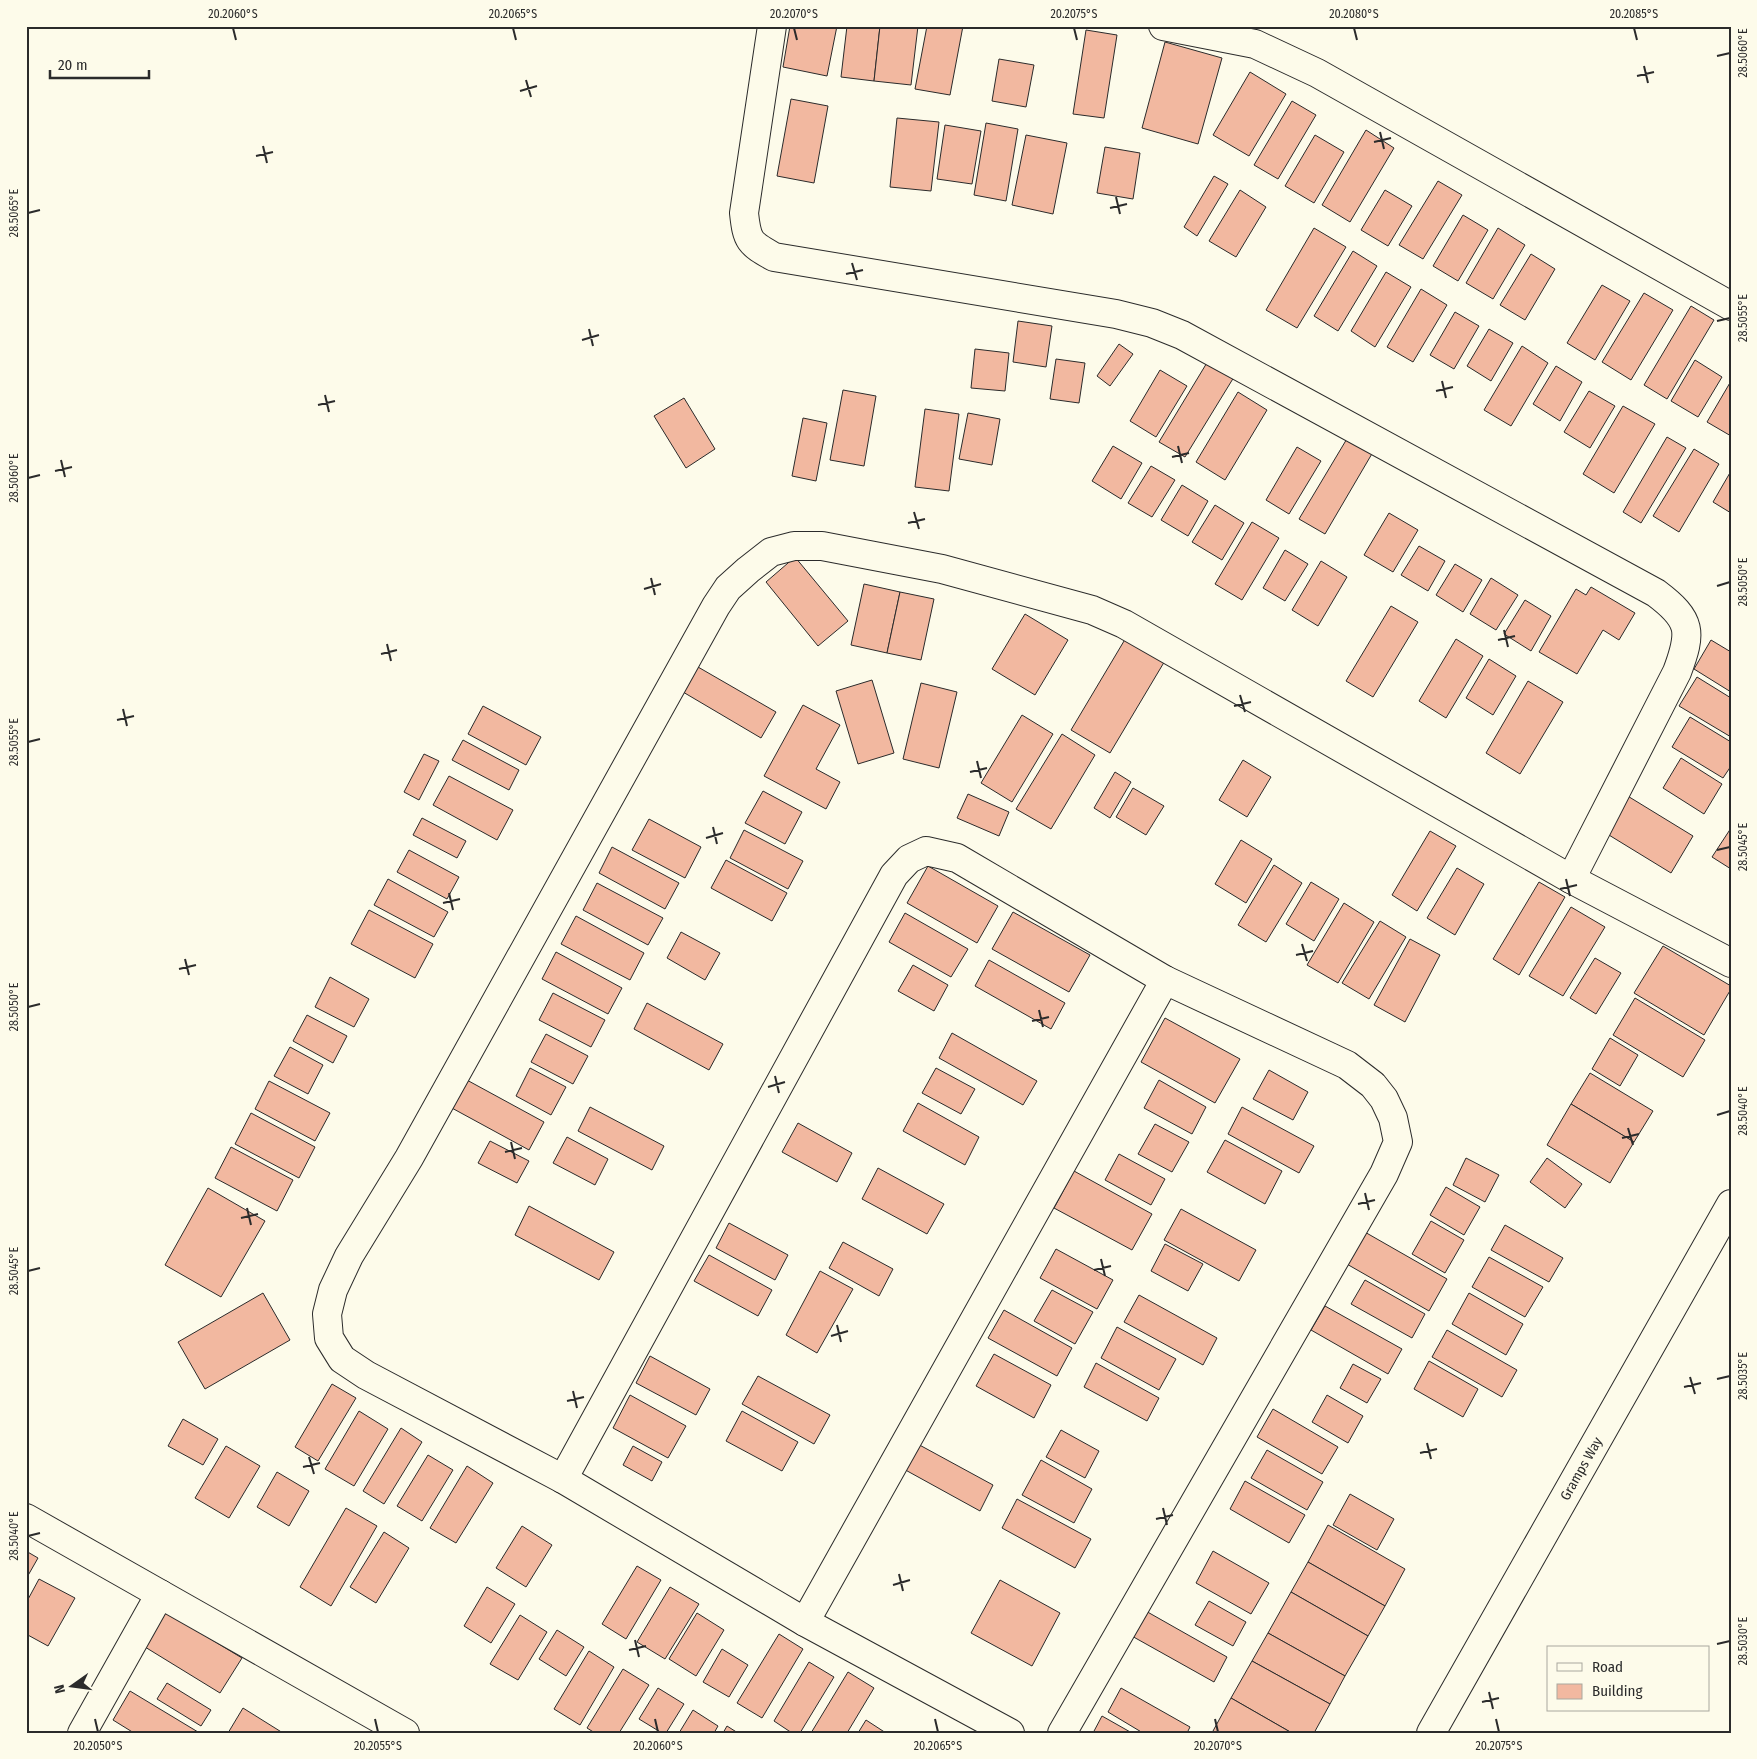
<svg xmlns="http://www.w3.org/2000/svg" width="1757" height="1759" font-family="'Fira Sans Condensed',sans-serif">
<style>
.building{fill:#f2b8a0;stroke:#2b2b2b}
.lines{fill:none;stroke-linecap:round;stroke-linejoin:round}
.minor-casing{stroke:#2b2b2b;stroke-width:30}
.minor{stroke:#fdfbea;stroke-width:28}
.ticks{fill:none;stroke:#2b2b2b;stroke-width:2}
.labels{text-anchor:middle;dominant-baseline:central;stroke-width:4;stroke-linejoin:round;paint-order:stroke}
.street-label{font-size:14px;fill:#2b2b2b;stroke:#fdfbea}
.neatline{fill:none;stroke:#2b2b2b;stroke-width:2}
.ticks-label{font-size:12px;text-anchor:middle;fill:#2b2b2b}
</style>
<rect width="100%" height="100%" fill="#fdfbea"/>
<g class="building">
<polygon points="790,26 837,26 827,76 783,67"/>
<polygon points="847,26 880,26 874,81 841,77"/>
<polygon points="880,26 918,26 911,85 874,81"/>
<polygon points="927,26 963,26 950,95 915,89"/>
<polygon points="1086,30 1117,35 1104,118 1073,114"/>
<polygon points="1165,42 1222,58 1198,144 1142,128"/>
<polygon points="999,59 1034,65 1026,107 992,101"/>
<polygon points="1250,72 1286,94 1249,156 1213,135"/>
<polygon points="791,99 828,106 814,183 777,176"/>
<polygon points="1292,101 1316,115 1278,179 1254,165"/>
<polygon points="897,118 939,122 931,191 890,187"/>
<polygon points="986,123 1018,129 1006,201 974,195"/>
<polygon points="945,125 981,131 972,184 937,179"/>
<polygon points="1366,130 1394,148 1350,222 1322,205"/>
<polygon points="1026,135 1067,143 1053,214 1012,205"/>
<polygon points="1315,135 1344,152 1314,203 1285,186"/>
<polygon points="1105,147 1140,153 1133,199 1097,193"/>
<polygon points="1214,176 1228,184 1197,236 1184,227"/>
<polygon points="1438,181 1462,195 1423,259 1399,245"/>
<polygon points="1240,190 1266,207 1236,257 1209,241"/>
<polygon points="1385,190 1412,206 1388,246 1361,230"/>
<polygon points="1463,215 1488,230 1458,281 1433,266"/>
<polygon points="1314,228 1346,247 1297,328 1266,310"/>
<polygon points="1498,228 1525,245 1493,299 1466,283"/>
<polygon points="1353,251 1377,266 1338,331 1314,316"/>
<polygon points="1531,254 1555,269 1525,320 1500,305"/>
<polygon points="1386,272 1411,287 1375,347 1351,331"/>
<polygon points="1602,285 1630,301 1595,360 1567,343"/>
<polygon points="1421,289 1447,305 1413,362 1387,347"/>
<polygon points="1644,293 1673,310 1631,380 1602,362"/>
<polygon points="1691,306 1714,320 1667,399 1644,385"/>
<polygon points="1455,312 1479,326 1454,369 1430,355"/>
<polygon points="1018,321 1052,326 1046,367 1013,362"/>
<polygon points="1489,329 1513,343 1491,381 1467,366"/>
<polygon points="1119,344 1133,354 1110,386 1097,376"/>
<polygon points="1522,346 1548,363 1511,426 1484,410"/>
<polygon points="975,349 1009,353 1005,391 971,388"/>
<polygon points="1056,359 1085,363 1079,403 1050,399"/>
<polygon points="1695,360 1722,377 1698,417 1671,401"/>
<polygon points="1208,361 1234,377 1185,457 1159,442"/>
<polygon points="1556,366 1582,382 1560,421 1533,404"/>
<polygon points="1160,370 1187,386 1156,437 1130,421"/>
<polygon points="1731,381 1731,436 1707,422"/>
<polygon points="843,390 876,396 864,466 830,460"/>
<polygon points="1589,391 1615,406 1590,448 1564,432"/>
<polygon points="1238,392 1267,410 1225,480 1196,462"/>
<polygon points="684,398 715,449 686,468 654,416"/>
<polygon points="1623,406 1655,424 1614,493 1583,474"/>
<polygon points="925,409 959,414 949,491 915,487"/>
<polygon points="968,413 1000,419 992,465 959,459"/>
<polygon points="803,418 827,423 816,481 792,476"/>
<polygon points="1348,437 1373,452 1325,534 1299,519"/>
<polygon points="1667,437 1686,448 1641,523 1623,512"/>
<polygon points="1113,446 1142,463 1121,499 1092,481"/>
<polygon points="1297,447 1321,461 1289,514 1266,500"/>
<polygon points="1694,449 1719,464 1679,532 1653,516"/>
<polygon points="1151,466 1175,480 1152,517 1128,503"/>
<polygon points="1731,471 1731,513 1713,502"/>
<polygon points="1182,485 1208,501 1188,536 1161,520"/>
<polygon points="1215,505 1244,523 1222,560 1192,542"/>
<polygon points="1389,513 1418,530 1393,572 1364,555"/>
<polygon points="1252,522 1279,538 1242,600 1215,584"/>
<polygon points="1419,546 1445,561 1428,591 1401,575"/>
<polygon points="1285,550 1308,564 1285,601 1263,588"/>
<polygon points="795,557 848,621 818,646 766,582"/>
<polygon points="1321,561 1347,577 1318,626 1292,610"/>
<polygon points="1455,564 1482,580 1463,612 1436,595"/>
<polygon points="1491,578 1518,595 1496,630 1470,614"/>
<polygon points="864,584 900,592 887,653 851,645"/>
<polygon points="1591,587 1635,613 1619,640 1603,630 1577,674 1539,652 1576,589 1586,595"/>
<polygon points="900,592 934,599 921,660 887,653"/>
<polygon points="1525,600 1551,616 1531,651 1504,634"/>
<polygon points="1391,606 1418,622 1373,697 1346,681"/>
<polygon points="1025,614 1068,640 1035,695 992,669"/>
<polygon points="1127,636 1166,659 1110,753 1071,730"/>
<polygon points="1456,639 1483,656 1446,718 1419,701"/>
<polygon points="1711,640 1731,652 1731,692 1694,669"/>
<polygon points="1489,659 1516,676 1493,715 1466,698"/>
<polygon points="698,667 776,712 761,738 683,692"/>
<polygon points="1697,677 1731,698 1731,737 1679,706"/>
<polygon points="872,680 894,753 858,764 836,691"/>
<polygon points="1528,681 1563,702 1520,774 1486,753"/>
<polygon points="921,683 957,692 939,768 903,759"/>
<polygon points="803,705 840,725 816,769 840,782 826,809 764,776"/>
<polygon points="483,706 541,737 526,765 468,734"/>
<polygon points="1022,715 1053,734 1012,802 981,783"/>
<polygon points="1690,717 1731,742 1731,766 1723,778 1672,747"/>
<polygon points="1062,734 1095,755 1051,829 1016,809"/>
<polygon points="463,740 519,770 509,790 452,760"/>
<polygon points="424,754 439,761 419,800 404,792"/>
<polygon points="1681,758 1722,784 1704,814 1663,788"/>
<polygon points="1243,760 1271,777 1247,817 1219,800"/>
<polygon points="1115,772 1131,782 1110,818 1094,808"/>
<polygon points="449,776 513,810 497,840 433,805"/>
<polygon points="1133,788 1164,806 1146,835 1116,817"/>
<polygon points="763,791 802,812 785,844 745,823"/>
<polygon points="968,794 1009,812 999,836 957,818"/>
<polygon points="1626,795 1693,836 1671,873 1604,832"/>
<polygon points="422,818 466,841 457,858 413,835"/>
<polygon points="649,819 701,847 685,878 632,850"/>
<polygon points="1731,828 1731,869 1712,857"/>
<polygon points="744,830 803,861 788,889 730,858"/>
<polygon points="1430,831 1456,846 1417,911 1392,895"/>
<polygon points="1241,840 1272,859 1246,903 1215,884"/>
<polygon points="612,847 679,883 665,909 599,873"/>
<polygon points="409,850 459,877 447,899 397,872"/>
<polygon points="726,860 787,893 772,921 711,888"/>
<polygon points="1274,865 1302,883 1266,942 1238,925"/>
<polygon points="928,866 998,906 977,943 907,903"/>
<polygon points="1457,868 1484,884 1455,935 1427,918"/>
<polygon points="388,879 448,912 434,937 374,905"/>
<polygon points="1311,882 1339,899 1314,941 1286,924"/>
<polygon points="1539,882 1565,897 1519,975 1493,959"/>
<polygon points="597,883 663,918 648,945 583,910"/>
<polygon points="1344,903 1374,922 1338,983 1307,965"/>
<polygon points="1571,907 1605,927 1563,996 1529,976"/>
<polygon points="369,910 433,944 415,978 351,944"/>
<polygon points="1013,912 1090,955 1069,992 992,949"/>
<polygon points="905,913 968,949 951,977 889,942"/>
<polygon points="576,916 644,953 630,980 561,944"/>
<polygon points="1380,921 1406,937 1369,999 1342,983"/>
<polygon points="681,932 720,953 705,980 667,958"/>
<polygon points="1410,939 1440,955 1405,1022 1374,1005"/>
<polygon points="1663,946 1731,986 1731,989 1704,1035 1634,993"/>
<polygon points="556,952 622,988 608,1014 542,979"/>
<polygon points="1595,958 1621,973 1596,1014 1570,998"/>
<polygon points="989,960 1065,1003 1051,1029 975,986"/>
<polygon points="913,965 948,985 934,1011 898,991"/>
<polygon points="330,977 369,999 354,1027 315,1007"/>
<polygon points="553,993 605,1020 591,1047 539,1020"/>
<polygon points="1635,998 1705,1040 1683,1077 1613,1035"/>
<polygon points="647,1003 723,1044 709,1070 634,1029"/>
<polygon points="307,1015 347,1036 333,1063 293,1041"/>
<polygon points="1165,1018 1240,1059 1215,1103 1141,1062"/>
<polygon points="952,1033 1037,1081 1023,1105 939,1058"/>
<polygon points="546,1034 588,1056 573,1084 531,1062"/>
<polygon points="1610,1038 1638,1055 1620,1086 1592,1069"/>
<polygon points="290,1047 323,1065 308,1094 274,1076"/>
<polygon points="530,1068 566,1087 551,1115 516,1096"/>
<polygon points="936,1068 975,1089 961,1114 922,1093"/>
<polygon points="1269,1070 1308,1092 1293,1120 1253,1099"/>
<polygon points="1590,1073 1653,1111 1634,1142 1571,1104"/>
<polygon points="465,1079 544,1122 529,1150 450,1107"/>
<polygon points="1159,1080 1206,1107 1192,1134 1144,1108"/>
<polygon points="269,1081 330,1113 315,1141 255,1109"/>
<polygon points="918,1103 979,1137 965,1165 903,1131"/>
<polygon points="1571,1104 1634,1142 1610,1183 1547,1145"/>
<polygon points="590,1107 664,1146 652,1170 578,1131"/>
<polygon points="1242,1107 1314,1146 1299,1173 1228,1134"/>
<polygon points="251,1113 315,1147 299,1178 235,1144"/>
<polygon points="798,1123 852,1153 837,1182 782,1152"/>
<polygon points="1155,1124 1189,1142 1172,1172 1138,1154"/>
<polygon points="567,1137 608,1159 595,1185 553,1163"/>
<polygon points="1225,1140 1282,1171 1265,1204 1207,1172"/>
<polygon points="490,1141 529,1161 517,1183 478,1163"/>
<polygon points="231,1147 293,1180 277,1211 215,1178"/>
<polygon points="1119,1154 1165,1179 1151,1205 1105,1180"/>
<polygon points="1466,1158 1499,1175 1485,1202 1453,1185"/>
<polygon points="1547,1158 1582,1184 1565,1208 1530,1182"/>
<polygon points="878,1168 944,1204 927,1234 862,1199"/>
<polygon points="1074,1171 1152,1214 1132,1250 1054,1208"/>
<polygon points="1446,1187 1480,1207 1464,1235 1430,1215"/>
<polygon points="208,1188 265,1221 221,1297 165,1265"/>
<polygon points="529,1206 614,1252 599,1280 515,1235"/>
<polygon points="1181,1209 1256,1250 1239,1281 1164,1240"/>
<polygon points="1431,1221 1464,1240 1445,1273 1412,1254"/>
<polygon points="729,1223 788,1255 775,1280 716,1248"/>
<polygon points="1505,1225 1563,1258 1549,1282 1491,1250"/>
<polygon points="1363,1231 1447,1279 1429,1311 1345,1263"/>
<polygon points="843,1242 893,1269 879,1296 829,1268"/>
<polygon points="1165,1244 1203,1264 1188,1291 1151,1271"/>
<polygon points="1056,1249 1113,1280 1097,1309 1040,1278"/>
<polygon points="709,1255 772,1290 758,1316 694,1281"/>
<polygon points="1489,1257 1543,1287 1525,1317 1472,1287"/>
<polygon points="820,1271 853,1289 817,1353 786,1335"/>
<polygon points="1365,1280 1425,1314 1412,1338 1351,1304"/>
<polygon points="1052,1290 1093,1312 1075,1344 1034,1321"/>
<polygon points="263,1293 290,1340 205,1389 178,1342"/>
<polygon points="1469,1293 1523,1324 1506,1355 1452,1324"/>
<polygon points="1139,1295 1217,1338 1203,1365 1124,1322"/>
<polygon points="1325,1306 1402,1349 1388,1374 1311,1330"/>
<polygon points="1004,1310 1072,1348 1057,1376 988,1338"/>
<polygon points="1117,1327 1176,1359 1159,1390 1101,1358"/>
<polygon points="1447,1330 1517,1370 1502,1397 1432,1357"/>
<polygon points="994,1354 1051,1385 1034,1418 976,1386"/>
<polygon points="650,1356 710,1389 696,1415 636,1383"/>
<polygon points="1429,1361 1478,1389 1463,1417 1414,1389"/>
<polygon points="1096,1363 1159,1398 1147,1421 1084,1387"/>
<polygon points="1353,1364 1381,1379 1367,1403 1340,1388"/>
<polygon points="758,1376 830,1415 814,1444 742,1404"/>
<polygon points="332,1384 356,1398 318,1461 295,1447"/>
<polygon points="630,1395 686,1426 668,1458 613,1428"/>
<polygon points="1327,1395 1363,1416 1348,1443 1312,1422"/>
<polygon points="1273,1409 1338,1447 1322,1474 1257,1437"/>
<polygon points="359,1411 388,1429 354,1486 325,1469"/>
<polygon points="742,1411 798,1442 782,1471 726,1441"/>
<polygon points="183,1419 218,1439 203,1465 168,1446"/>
<polygon points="401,1428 422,1442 384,1504 363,1491"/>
<polygon points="1061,1430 1099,1451 1085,1478 1046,1457"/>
<polygon points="914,1442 993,1485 980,1511 900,1467"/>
<polygon points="226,1446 260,1466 229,1518 195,1498"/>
<polygon points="633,1446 662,1462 652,1481 623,1465"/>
<polygon points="1267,1450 1323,1482 1307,1510 1251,1478"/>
<polygon points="428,1455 453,1470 422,1521 397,1506"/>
<polygon points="1041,1460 1092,1489 1074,1523 1022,1495"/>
<polygon points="467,1466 493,1483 456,1543 430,1528"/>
<polygon points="277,1472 309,1491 289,1526 257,1507"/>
<polygon points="1245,1481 1305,1515 1289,1543 1230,1509"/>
<polygon points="1350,1494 1394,1519 1377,1550 1333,1525"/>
<polygon points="1017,1499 1091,1539 1075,1568 1002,1528"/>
<polygon points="346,1508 377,1526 331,1606 300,1587"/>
<polygon points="1328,1525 1405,1569 1385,1606 1308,1562"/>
<polygon points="522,1526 552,1545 526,1587 496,1568"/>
<polygon points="384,1532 409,1548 376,1603 350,1587"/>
<polygon points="26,1551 38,1558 26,1579"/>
<polygon points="1213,1551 1269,1583 1251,1614 1196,1583"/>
<polygon points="1308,1562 1385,1606 1368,1636 1291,1592"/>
<polygon points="637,1566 661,1580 626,1639 602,1624"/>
<polygon points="39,1579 75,1598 48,1646 26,1634 26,1603"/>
<polygon points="1000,1580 1060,1613 1032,1666 971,1633"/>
<polygon points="487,1587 515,1604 491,1643 464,1626"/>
<polygon points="670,1587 699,1604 665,1659 637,1642"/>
<polygon points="1291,1592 1368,1636 1345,1676 1268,1633"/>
<polygon points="1209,1601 1246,1622 1233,1646 1195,1625"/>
<polygon points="1144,1610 1227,1657 1214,1682 1130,1635"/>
<polygon points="166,1612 242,1658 220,1693 145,1647"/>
<polygon points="697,1613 724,1630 696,1676 669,1659"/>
<polygon points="520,1615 547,1632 518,1680 490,1664"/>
<polygon points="557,1630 584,1647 566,1676 539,1659"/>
<polygon points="1268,1633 1345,1676 1330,1704 1252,1661"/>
<polygon points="779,1634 803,1649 762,1718 737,1703"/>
<polygon points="722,1649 748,1665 729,1697 703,1682"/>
<polygon points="589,1651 614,1667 580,1725 554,1709"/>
<polygon points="1252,1661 1330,1704 1314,1733 1292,1733 1231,1698"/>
<polygon points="809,1662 834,1677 800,1733 792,1733 774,1721"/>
<polygon points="623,1669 649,1685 619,1733 595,1733 587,1728"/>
<polygon points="848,1672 874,1688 847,1733 811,1733"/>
<polygon points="167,1683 211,1710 201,1726 157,1699"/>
<polygon points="658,1688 684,1704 666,1733 662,1733 639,1719"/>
<polygon points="1121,1688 1190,1727 1187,1733 1143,1733 1108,1712"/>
<polygon points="130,1691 198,1732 197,1733 134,1733 113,1720"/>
<polygon points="1231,1698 1292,1733 1217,1733 1213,1731"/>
<polygon points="243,1708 283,1733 228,1733"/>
<polygon points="693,1710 718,1726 714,1733 679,1733"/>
<polygon points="1102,1716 1132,1733 1093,1733"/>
<polygon points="866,1720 886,1733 858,1733"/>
<polygon points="727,1726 738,1733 723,1733"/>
</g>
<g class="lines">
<g class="minor-casing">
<g id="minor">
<path d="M772,26L744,213C747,241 749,243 774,257L1116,314L1152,323L1182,335L1656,593C1692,620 1692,632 1677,672L1571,879"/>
<polyline points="1163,26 1255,44 1317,73 1731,306"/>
<polyline points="563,1479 894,875 909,859 926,851 957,858 1165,980 1347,1065 1373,1085 1384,1099 1393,1118 1398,1142 1384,1174 1062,1733"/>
<polyline points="26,1518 160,1594"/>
<polyline points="805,1622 1165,980"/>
<polyline points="82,1733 160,1594 405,1733"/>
<polyline points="1010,1733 805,1622 563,1479 366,1375 342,1359 329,1338 327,1314 333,1290 349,1256 409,1158 716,606 728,588 748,570 771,552 794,546 822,546 942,569 1092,610 1124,624 1571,879 1731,963"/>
<path id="s1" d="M1431,1733L1731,1204"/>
</g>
</g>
<use href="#minor" class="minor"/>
</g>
<path class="ticks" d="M233,28L236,40M513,28L516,40M794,28L797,40M1074,28L1077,40M1354,28L1357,40M1634,28L1637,40M1717,56L1730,53M1644,66L1648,83M1637,76L1654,72M526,80L531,97M520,91L537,86M1380,132L1384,149M1374,142L1391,138M263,146L267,163M256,156L273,152M1116,197L1120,214M1110,208L1127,204M28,213L40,210M852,263L857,280M846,274L863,270M1717,321L1730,318M589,329L593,346M582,340L599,335M1442,381L1446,398M1436,391L1453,387M325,395L329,412M318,405L335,401M1178,446L1182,463M1172,457L1189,453M61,460L65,477M55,471L72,467M28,478L40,475M914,512L919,529M908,523L925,519M651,578L655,595M1717,586L1730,582M644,589L661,584M1504,630L1508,647M1498,640L1515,636M387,644L391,661M381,654L397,650M1240,695L1245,712M1234,706L1251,702M123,709L127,726M117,720L134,716M28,742L40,739M977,761L981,778M970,772L987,768M713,827L717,844M706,838L723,833M1717,850L1730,847M1566,879L1570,896M1560,889L1577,885M449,893L453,910M443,903L460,899M1302,944L1307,961M1296,955L1313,951M185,959L189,975M179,969L196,965M28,1007L40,1004M1039,1010L1043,1027M1032,1021L1049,1017M775,1076L779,1093M768,1087L785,1082M1717,1115L1730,1111M1628,1128L1633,1145M1622,1138L1639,1134M511,1142L515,1159M505,1152L522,1148M1365,1193L1369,1210M1358,1204L1375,1200M247,1208L251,1225M241,1218L258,1214M1101,1259L1105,1276M1094,1270L1111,1266M28,1271L40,1268M837,1325L841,1342M831,1336L848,1331M1690,1377L1695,1394M1717,1379L1730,1376M1684,1387L1701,1383M573,1391L577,1408M567,1401L584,1397M1427,1443L1431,1459M1420,1453L1437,1449M309,1457L314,1474M303,1467L320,1463M1163,1508L1167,1525M1156,1519L1173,1515M28,1536L40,1533M899,1574L903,1591M893,1585L910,1580M635,1640L639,1657M1717,1644L1730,1641M629,1650L646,1646M1489,1692L1493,1709M1482,1702L1499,1698M95,1719L98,1732M375,1719L378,1732M655,1719L658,1732M935,1719L938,1732M1215,1719L1218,1732M1496,1719L1499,1732"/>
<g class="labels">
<g class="street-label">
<text stroke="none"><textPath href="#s1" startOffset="304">Gramps Way</textPath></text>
</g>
</g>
<rect width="1757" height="1759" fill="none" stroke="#fdfbea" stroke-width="55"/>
<rect x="1547" y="1646" width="162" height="65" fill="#fdfbea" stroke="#a9a89e"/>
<rect x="1557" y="1663" width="25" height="8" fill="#fdfbea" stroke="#a9a89e"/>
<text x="1592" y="1672" font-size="15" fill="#2b2b2b">Road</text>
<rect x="1557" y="1684" width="25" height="15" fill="#f2b8a0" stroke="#a9a89e"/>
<text x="1592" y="1696" font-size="15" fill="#2b2b2b">Building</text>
<g transform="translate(72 1686) rotate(256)" stroke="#fdfbea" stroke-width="4" paint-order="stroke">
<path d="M0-4L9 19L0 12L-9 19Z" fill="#2b2b2b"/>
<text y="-8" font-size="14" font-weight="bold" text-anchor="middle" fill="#2b2b2b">N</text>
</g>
<path d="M50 70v8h99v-8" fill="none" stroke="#2b2b2b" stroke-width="2.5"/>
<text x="58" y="70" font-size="15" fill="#2b2b2b" stroke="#fdfbea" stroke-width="4" paint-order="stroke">20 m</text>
<rect x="28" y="28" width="1702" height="1704" class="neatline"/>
<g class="ticks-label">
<text x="233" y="18">20.2060°S</text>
<text x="513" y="18">20.2065°S</text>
<text x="794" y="18">20.2070°S</text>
<text x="1074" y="18">20.2075°S</text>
<text x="1354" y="18">20.2080°S</text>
<text x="1634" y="18">20.2085°S</text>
<text transform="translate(1743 53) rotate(-90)" y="4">28.5060°E</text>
<text transform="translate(14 213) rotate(-90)" y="4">28.5065°E</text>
<text transform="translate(1743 318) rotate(-90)" y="4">28.5055°E</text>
<text transform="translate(14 478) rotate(-90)" y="4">28.5060°E</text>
<text transform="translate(1743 582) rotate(-90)" y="4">28.5050°E</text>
<text transform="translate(14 742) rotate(-90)" y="4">28.5055°E</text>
<text transform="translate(1743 847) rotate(-90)" y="4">28.5045°E</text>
<text transform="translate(14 1007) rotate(-90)" y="4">28.5050°E</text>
<text transform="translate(1743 1111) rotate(-90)" y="4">28.5040°E</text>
<text transform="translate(14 1271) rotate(-90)" y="4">28.5045°E</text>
<text transform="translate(1743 1376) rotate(-90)" y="4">28.5035°E</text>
<text transform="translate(14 1536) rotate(-90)" y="4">28.5040°E</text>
<text transform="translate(1743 1641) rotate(-90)" y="4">28.5030°E</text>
<text x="98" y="1750">20.2050°S</text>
<text x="378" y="1750">20.2055°S</text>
<text x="658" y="1750">20.2060°S</text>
<text x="938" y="1750">20.2065°S</text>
<text x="1218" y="1750">20.2070°S</text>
<text x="1499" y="1750">20.2075°S</text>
</g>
</svg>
